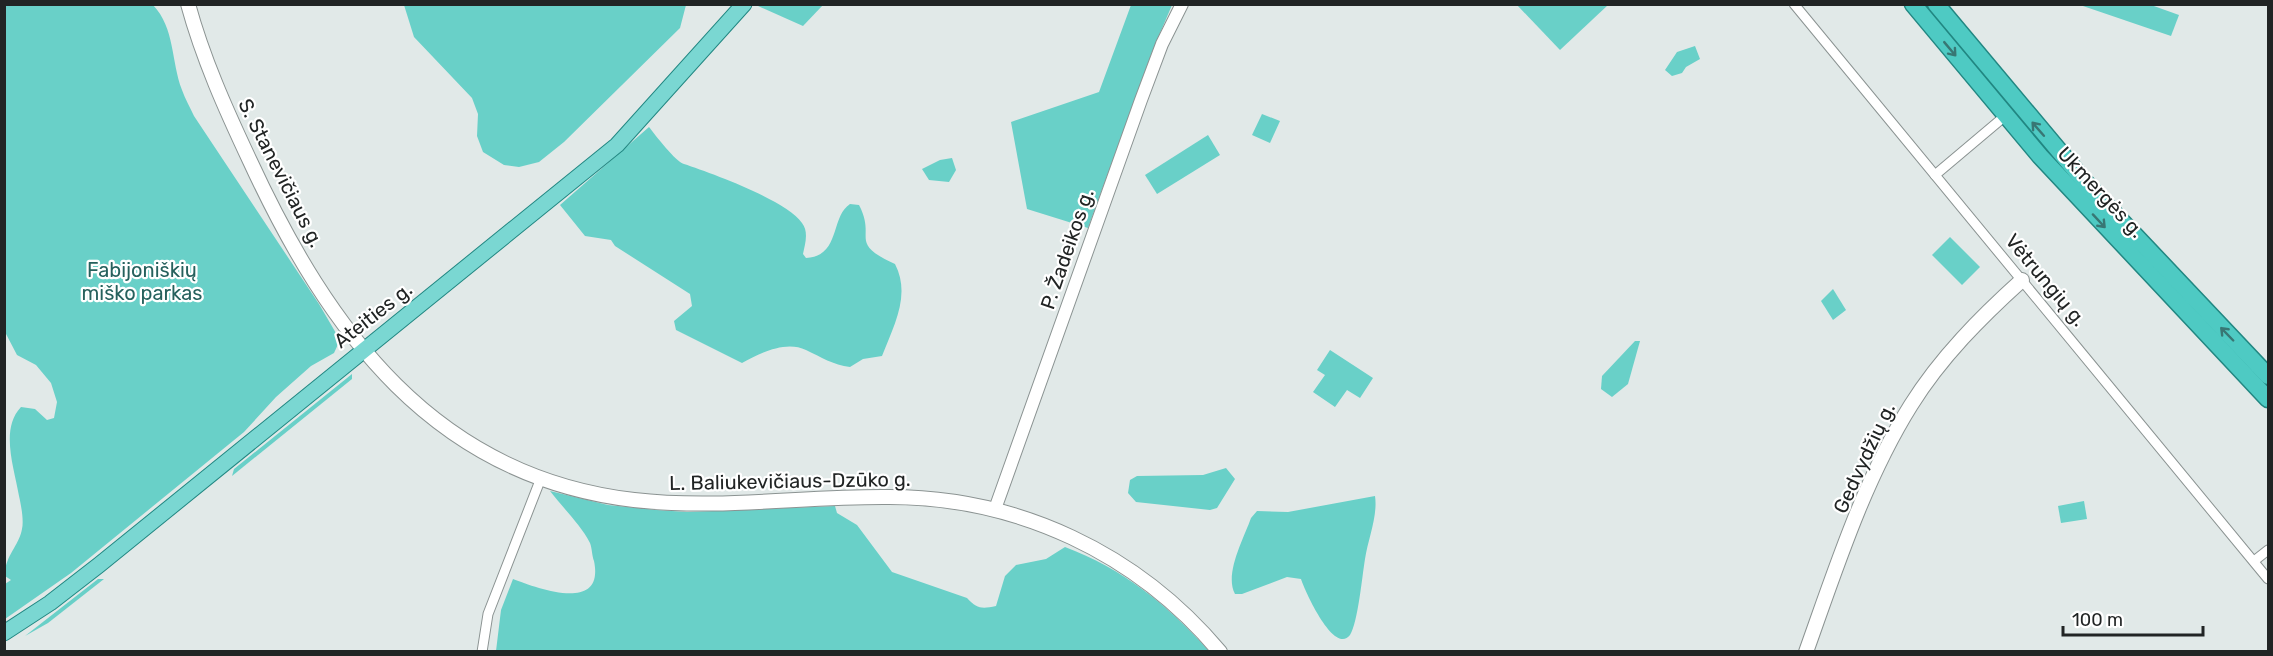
<svg xmlns="http://www.w3.org/2000/svg" width="2273" height="656" font-family="Rubik,sans-serif">
<style>
.green{fill:#69d0c8}
.lines{fill:none;stroke-linecap:round;stroke-linejoin:round}
.minor-casing{stroke:#8b9392;stroke-width:11}
.tertiary-casing{stroke:#8b9392;stroke-width:14}
.secondary-casing{stroke:#8b9392;stroke-width:16}
.primary-casing{stroke:#228782;stroke-width:17}
.trunk-casing{stroke:#228782;stroke-width:19}
.minor{stroke:#fff;stroke-width:9}
.tertiary{stroke:#fff;stroke-width:12}
.secondary{stroke:#fff;stroke-width:14}
.primary{stroke:#7ad7d2;stroke-width:15}
.trunk{stroke:#4ecac3;stroke-width:16}
.oneway{stroke:#387774}
.labels{text-anchor:middle;dominant-baseline:central;stroke-width:4.5;stroke-linejoin:round;paint-order:stroke}
.street-label{font-size:20px;fill:#212424;stroke:#fff}
.park-label{font-size:20px;fill:#26615d;stroke:#fff}
</style>
<rect width="100%" height="100%" fill="#e1e9e8"/>
<g class="green">
<path d="M5,4L153,5C175,28 171,61 182,90C185,99 190,107 194,116L319,304L340,340L334,353L311,366L276,397L244,432L71,573L5,619V584L11,580L5,576C4,557 19,546 22,529C24,520 21,505 19,496C14,467 0,429 21,407L35,409L47,420L54,418L57,402L51,383L36,365L17,355L5,332Z"/>
<polygon points="760,4 823,4 823,5 803,26 758,6"/>
<polygon points="404,5 404,4 686,5 680,28 564,142 539,162 519,167 504,165 483,152 477,136 478,114 472,98 414,37"/>
<polygon points="1131,5 1172,5 1152,52 1088,228 1027,209 1011,122 1099,92"/>
<polygon points="1517,5 1608,5 1560,50"/>
<polygon points="2080,5 2151,5 2179,15 2171,36"/>
<polygon points="1695,46 1700,59 1686,67 1682,73 1672,76 1665,70 1677,52"/>
<polygon points="1262,114 1280,121 1270,143 1252,135"/>
<path d="M649,127C656,136 675,161 684,164C711,173 786,200 802,223C809,232 805,244 803,254L806,258C841,256 830,217 850,204L859,205C877,239 847,242 895,264C911,295 894,325 882,356L863,359L850,367C833,365 821,357 806,350C786,340 760,353 742,363L676,330L674,321L692,306L690,294L615,246L611,240L585,236L560,205Z"/>
<polygon points="1208,135 1220,155 1157,194 1145,175"/>
<polygon points="952,158 956,170 949,182 929,180 922,169 940,160"/>
<polygon points="1950,237 1980,267 1962,285 1932,255"/>
<polygon points="1833,289 1846,310 1833,320 1821,301"/>
<polygon points="1635,341 1640,341 1628,384 1612,397 1601,389 1602,376"/>
<polygon points="1330,350 1373,378 1360,398 1347,390 1335,407 1313,392 1325,375 1317,370"/>
<polygon points="352,374 352,379 232,476 234,469"/>
<polygon points="1226,468 1235,479 1217,508 1210,510 1136,502 1128,493 1130,480 1137,476 1203,475"/>
<path d="M550,491L608,505L657,510L687,512L835,506L837,513L857,525L892,572L967,598C977,609 982,609 996,606L1005,576L1016,565L1046,559L1065,547C1122,568 1169,606 1209,651H496L501,610L513,579C537,588 605,614 594,561C592,556 592,548 590,543C581,525 562,507 550,491Z"/>
<path d="M1375,496C1378,516 1368,539 1365,559C1362,577 1358,622 1350,635C1334,656 1304,589 1301,579L1287,577L1242,594H1235C1224,574 1244,538 1251,518L1257,511L1288,512Z"/>
<polygon points="2084,501 2087,519 2061,523 2058,506"/>
<polygon points="98,579 104,579 48,623 25,636"/>
</g>
<g class="lines">
<g class="minor-casing">
<g id="minor">
<polyline points="1794,4 2268,579"/>
<polyline points="1935,175 2005,116"/>
<polyline points="2254,561 2268,550"/>
<polyline points="482,652 488,614 541,478"/>
</g>
</g>
<g class="tertiary-casing">
<polyline id="tertiary" points="995,509 1141,100 1162,44 1182,4"/>
</g>
<g class="secondary-casing">
<g id="secondary">
<path d="M188,4C203,59 226,110 250,161C328,330 434,477 634,500C719,510 804,496 889,497C1018,497 1137,553 1220,652"/>
<path d="M1806,652C1836,568 1864,480 1911,405C1941,357 1981,317 2022,280"/>
</g>
</g>
<g class="primary-casing">
<polyline id="primary" points="4,633 50,603 99,565 617,145 744,4"/>
</g>
<g class="trunk-casing">
<g id="trunk">
<polyline points="1913,4 2040,156 2268,399"/>
<polyline points="1936,4 2091,189 2268,376"/>
</g>
</g>
<use href="#minor" class="minor"/>
<use href="#tertiary" class="tertiary"/>
<use href="#secondary" class="secondary"/>
<use href="#primary" class="primary"/>
<use href="#trunk" class="trunk"/>
</g>
<defs><path id="oneway-shaft" d="M-6 0H5M1.5-3L5.5 0L1.5 3" fill="none" stroke-width="1.6" stroke-linecap="round" stroke-linejoin="round" transform="scale(1.5)"/></defs>
<g class="oneway">
<use href="#oneway-shaft" transform="translate(1950 49) rotate(50)"/>
<use href="#oneway-shaft" transform="translate(2038 129) rotate(-131)"/>
<use href="#oneway-shaft" transform="translate(2099 221) rotate(47)"/>
<use href="#oneway-shaft" transform="translate(2227 334) rotate(-134)"/>
</g>
<g class="labels">
<g class="street-label">
<text transform="translate(281 173) rotate(63)">S. Stanevičiaus g.</text>
<text transform="translate(2101 192) rotate(47)">Ukmergės g.</text>
<text transform="translate(1067 249) rotate(-71)">P. Žadeikos g.</text>
<text transform="translate(2046 280) rotate(50)">Vėtrungių g.</text>
<text transform="translate(373 315) rotate(-38)">Ateities g.</text>
<text transform="translate(1864 458) rotate(-65)">Gedvydžių g.</text>
<text transform="translate(790 481) rotate(-1)">L. Baliukevičiaus-Dzūko g.</text>
</g>
<g class="park-label">
<text x="142" y="270">Fabijoniškių<tspan x="142" dy="23">miško parkas</tspan></text>
</g>
</g>
<rect width="2273" height="656" fill="none" stroke="#212424" stroke-width="12"/>
<path d="M2063 626v9h140v-9" fill="none" stroke="#212424" stroke-width="3"/>
<text x="2072" y="626" font-size="18" fill="#212424" stroke="#ffffff" stroke-width="4.5" paint-order="stroke">100 m</text>
</svg>
